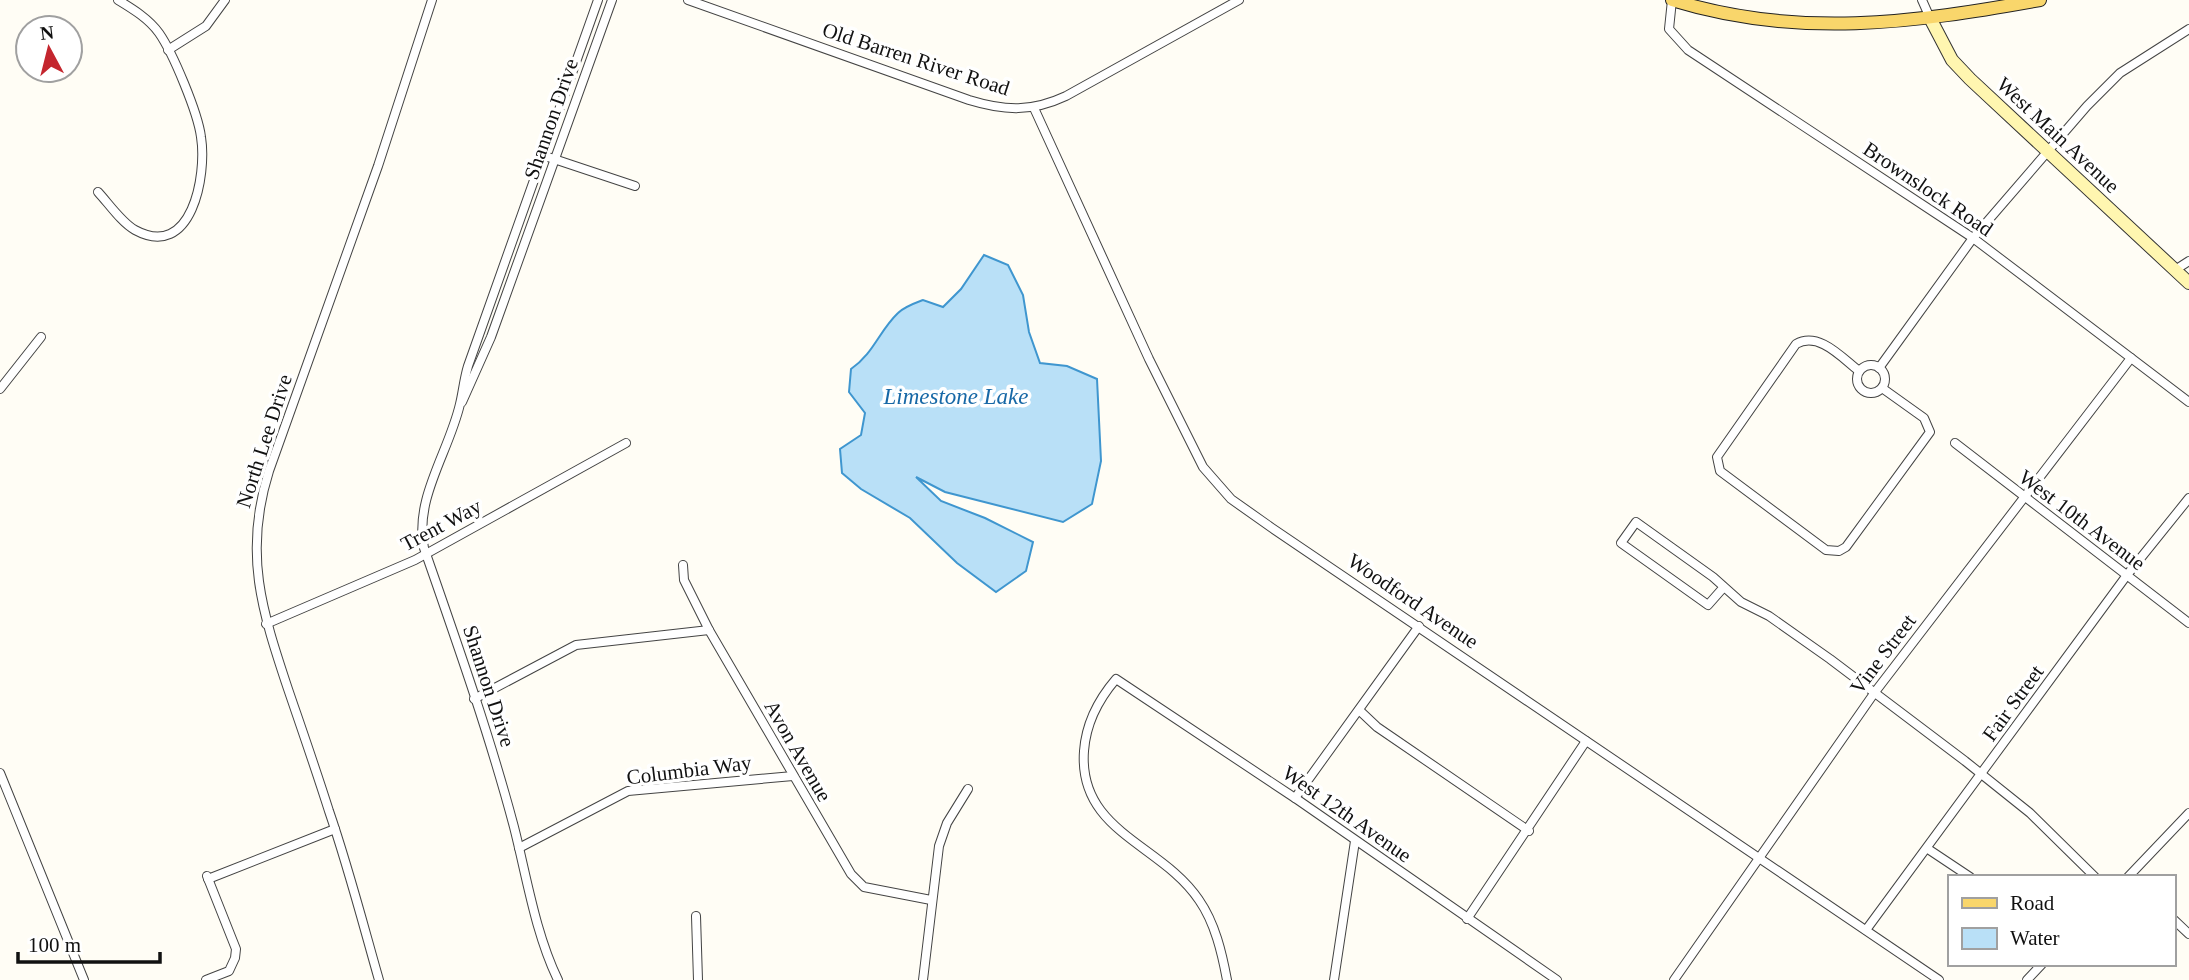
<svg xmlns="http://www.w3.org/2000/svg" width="2189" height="980" font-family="Georgia,serif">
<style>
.water{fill:#b9e0f7;stroke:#3f96cf;stroke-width:2}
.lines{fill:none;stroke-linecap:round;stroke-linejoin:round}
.street-casing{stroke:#444;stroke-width:10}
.secondary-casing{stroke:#333;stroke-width:14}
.primary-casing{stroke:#222;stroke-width:14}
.street{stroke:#fff;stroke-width:8}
.secondary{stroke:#fff6b0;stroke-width:12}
.primary{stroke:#f9d66b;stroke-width:12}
.labels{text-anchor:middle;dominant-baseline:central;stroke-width:7;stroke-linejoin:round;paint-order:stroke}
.street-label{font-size:21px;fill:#111;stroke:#fff}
.water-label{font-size:23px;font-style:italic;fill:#1768a6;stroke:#fff}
</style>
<rect width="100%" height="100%" fill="#fffdf5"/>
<path class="water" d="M984,255L1008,265L1023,295L1029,332L1040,363L1067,366L1097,379L1101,461L1092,504L1063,522L945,492L916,477L941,501L985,518L1033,542L1026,571L996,592L957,563L910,518L861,489L842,473L840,449L861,435L865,413L849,392L851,369C874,353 879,331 898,313C904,307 915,303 923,300L943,307L961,289Z"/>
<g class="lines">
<g class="street-casing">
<g id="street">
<path d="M688,0L969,100C1005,111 1032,112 1066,96L1239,0"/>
<polyline points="1672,0 1669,29 1688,50 1973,238 2189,402"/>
<polyline points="1922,0 1930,18"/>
<polyline points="168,50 206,26 225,0"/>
<polyline points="1034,108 1149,359 1203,467 1231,499 1272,528 1939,980"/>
<polyline points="542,155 635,186"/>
<path d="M98,192C109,204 122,223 135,230C192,261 207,175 201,137C198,113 173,53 159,33C149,19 133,9 118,0"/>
<polyline points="2175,270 2189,261"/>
<circle cx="1871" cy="379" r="14"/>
<polyline points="1879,368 1973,238 2087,106 2120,73 2189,29"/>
<path d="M1859,371C1842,358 1819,331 1796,344L1717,457L1720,471L1826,550L1839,551L1846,547L1930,432L1924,418L1882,388"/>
<polyline points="0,389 41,337"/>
<polyline points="462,402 491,337 612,0"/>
<polyline points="1955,443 2189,623"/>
<polyline points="683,565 684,580 709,630 851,874 864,887 931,900"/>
<polyline points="1723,588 1708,605 1621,543 1636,522 1713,577 1741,602 1769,616 1830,659 1965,761 2030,813 2095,877"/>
<polyline points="266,624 415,560 626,443"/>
<polyline points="474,699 576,645 709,630"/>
<polyline points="1359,710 1377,727 1529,831"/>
<polyline points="0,773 84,980"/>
<polyline points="1295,798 1419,626"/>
<polyline points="519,848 628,791 793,776"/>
<polyline points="1928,849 1970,877"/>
<polyline points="2128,877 2189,813"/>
<polyline points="208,879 335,829"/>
<polyline points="696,916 698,980"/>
<polyline points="1467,919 1586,741"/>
<polyline points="2173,919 2189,934"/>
<polyline points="1866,930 2127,575 2189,498"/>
<polyline points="206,980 229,971 235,958 236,949 207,876"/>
<path d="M379,980C363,924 348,866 329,811C316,770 302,730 288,689C262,611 243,553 269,471L378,166L432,0"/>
<path d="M558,980C535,932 527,878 514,827C489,733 456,640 424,548C414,498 449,452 460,404C463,392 464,379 468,366L598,0"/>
<polyline points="923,980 939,846 947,823 968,789"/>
<path d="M1227,980C1222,953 1215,923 1199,900C1162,844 1078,832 1084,751C1086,723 1098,700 1116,679L1298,800L1557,980"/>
<polyline points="1334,980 1355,841"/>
<polyline points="1674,980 1875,692 2131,358"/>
<polyline points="2027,980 2042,964"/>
</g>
</g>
<g class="secondary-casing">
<polyline id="secondary" points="1930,18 1952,60 1970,79 2189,283"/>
</g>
<g class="primary-casing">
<path id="primary" d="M1672,0C1799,39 1912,23 2040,0"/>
</g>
<use href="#street" class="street"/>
<use href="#secondary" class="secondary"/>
<use href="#primary" class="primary"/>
</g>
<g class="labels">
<g class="street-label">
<text transform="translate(916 59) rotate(18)">Old Barren River Road</text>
<text transform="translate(551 119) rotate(-71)">Shannon Drive</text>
<text transform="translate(2058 135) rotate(43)">West Main Avenue</text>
<text transform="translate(1928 189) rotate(34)">Brownslock Road</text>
<text transform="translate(264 441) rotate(-72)">North Lee Drive</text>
<text transform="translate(2082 520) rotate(37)">West 10th Avenue</text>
<text transform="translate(441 525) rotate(-28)">Trent Way</text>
<text transform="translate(1413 601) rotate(34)">Woodford Avenue</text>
<text transform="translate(1883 654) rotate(-53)">Vine Street</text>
<text transform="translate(489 686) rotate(72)">Shannon Drive</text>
<text transform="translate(2013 703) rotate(-54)">Fair Street</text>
<text transform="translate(798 751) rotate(60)">Avon Avenue</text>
<text transform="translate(689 770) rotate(-7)">Columbia Way</text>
<text transform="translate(1347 814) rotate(35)">West 12th Avenue</text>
</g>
<g class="water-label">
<text x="956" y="396">Limestone Lake</text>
</g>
</g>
<rect x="1948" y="875" width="228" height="91" fill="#ffffff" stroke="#a0a0a0" stroke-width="2"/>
<rect x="1962" y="898" width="35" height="10" fill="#f9d66b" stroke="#a0a0a0" stroke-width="2"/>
<text x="2010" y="910" font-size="21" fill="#111111">Road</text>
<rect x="1962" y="928" width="35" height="21" fill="#b9e0f7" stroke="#a0a0a0" stroke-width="2"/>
<text x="2010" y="945" font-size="21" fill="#111111">Water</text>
<g transform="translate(49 49) rotate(353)"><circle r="33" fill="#ffffff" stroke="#a0a0a0" stroke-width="2"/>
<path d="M0-5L12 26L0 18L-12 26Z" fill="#c4262e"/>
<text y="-10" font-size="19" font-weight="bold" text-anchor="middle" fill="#111111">N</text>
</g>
<path d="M18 952v10h142v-10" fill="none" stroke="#111111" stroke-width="3.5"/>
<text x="28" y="952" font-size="21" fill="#111111" stroke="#ffffff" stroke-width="5" paint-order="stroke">100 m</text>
</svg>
